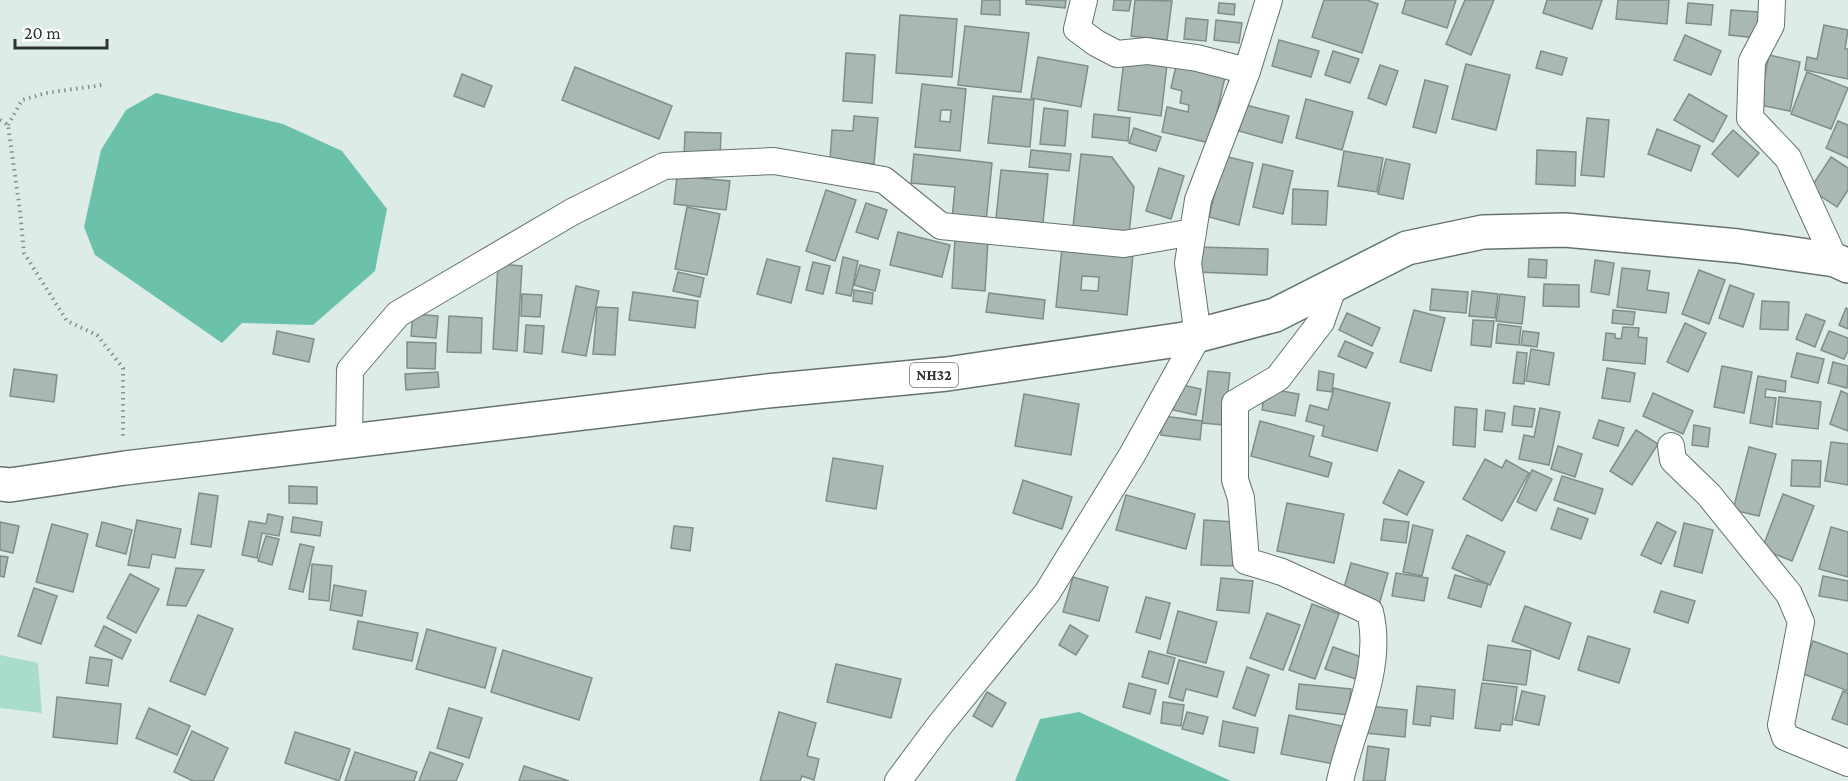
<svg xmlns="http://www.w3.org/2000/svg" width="1848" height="781" font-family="'Crimson Pro',serif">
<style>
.green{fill:#aadccd}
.water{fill:#6bc1aa}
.building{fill:#aab8b3;stroke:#808d89;stroke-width:1.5;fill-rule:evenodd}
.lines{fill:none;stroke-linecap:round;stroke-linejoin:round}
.minor-casing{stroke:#66726e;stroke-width:28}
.primary-casing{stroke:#66726e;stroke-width:36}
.path{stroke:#86908d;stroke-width:4;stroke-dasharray:1.5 4.5;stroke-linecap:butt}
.minor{stroke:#fff;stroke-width:26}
.primary{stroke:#fff;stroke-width:33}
.labels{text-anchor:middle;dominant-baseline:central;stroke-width:4.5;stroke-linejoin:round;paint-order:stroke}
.shield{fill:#fff;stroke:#6d7170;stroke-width:1.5}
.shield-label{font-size:15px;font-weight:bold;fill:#2f3433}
</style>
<rect width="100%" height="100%" fill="#deece7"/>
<polygon class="green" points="0,655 38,663 42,713 0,708"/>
<g class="water">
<polygon points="156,93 283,124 342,151 387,209 375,271 313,325 242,323 222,343 95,255 84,227 101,150 126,110"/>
<polygon points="1079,712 1231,781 1015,781 1040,719"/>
</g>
<g class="building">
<polygon points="982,0 1000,0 1000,15 981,14"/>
<polygon points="1026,0 1066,0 1065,8 1026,4"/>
<polygon points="1114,0 1131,0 1129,11 1113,10"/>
<polygon points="1135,0 1172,1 1167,40 1131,36"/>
<polygon points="1324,0 1367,0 1378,4 1362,53 1312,37"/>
<polygon points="1406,0 1456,0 1447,28 1402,13"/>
<polygon points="1465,0 1494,0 1471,55 1446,44"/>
<polygon points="1547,0 1602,0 1592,29 1543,13"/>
<polygon points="1618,0 1669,0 1667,24 1616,19"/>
<polygon points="1219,3 1235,4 1234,15 1218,13"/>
<polygon points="1688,3 1713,5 1711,25 1686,23"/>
<polygon points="1731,10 1759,12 1756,38 1729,35"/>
<polygon points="900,15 957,19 952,77 896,73"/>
<polygon points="1186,18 1208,20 1206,41 1184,39"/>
<polygon points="1216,20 1242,23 1239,43 1214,40"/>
<polygon points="1824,25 1848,30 1845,49 1848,49 1848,79 1805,70 1807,57 1817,59"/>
<polygon points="965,26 1029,33 1021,92 958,85"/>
<polygon points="1685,35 1721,51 1711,75 1674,60"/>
<polygon points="1279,40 1319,51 1311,77 1272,66"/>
<polygon points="1333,51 1359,59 1350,83 1325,75"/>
<polygon points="1541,51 1567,58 1562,75 1536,68"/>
<polygon points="846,53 875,55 872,103 843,101"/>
<polygon points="1769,55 1800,62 1790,111 1759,105"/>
<polygon points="1038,57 1088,66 1081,107 1031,98"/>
<polygon points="1124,60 1167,65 1161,116 1118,110"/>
<polygon points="1466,64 1510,75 1496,130 1452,119"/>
<polygon points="1380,65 1398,71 1386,105 1368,98"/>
<polygon points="1176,66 1225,77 1210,143 1162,132 1167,107 1188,112 1189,105 1180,103 1182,91 1171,88"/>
<polygon points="575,67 672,106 659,139 562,100"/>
<polygon points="1807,72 1848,88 1831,129 1791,114"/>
<polygon points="462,74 492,86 484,107 454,96"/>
<polygon points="1425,80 1448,86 1436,133 1413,127"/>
<path d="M922,84L966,89L960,151L915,147ZM941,110H951L950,122L940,121Z"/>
<polygon points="1689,94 1727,116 1713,142 1674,120"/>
<polygon points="993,96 1034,100 1030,147 988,143"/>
<polygon points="1306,99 1353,112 1342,150 1296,138"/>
<polygon points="1246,105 1289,116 1282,143 1239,131"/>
<polygon points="1044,108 1068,111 1065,146 1040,144"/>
<polygon points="1094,114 1130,118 1128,141 1092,137"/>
<polygon points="854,116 878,118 874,164 830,160 832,130 853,131"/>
<polygon points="1587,118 1609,120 1604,177 1581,175"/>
<polygon points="1838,121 1848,125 1848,158 1826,148"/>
<polygon points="1134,128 1161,137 1156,151 1129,143"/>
<polygon points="1657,129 1700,146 1691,171 1648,154"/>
<polygon points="1733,130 1759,153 1738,177 1712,154"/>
<polygon points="685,132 721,133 720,159 684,158"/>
<polygon points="1031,150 1071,154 1069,171 1029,167"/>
<polygon points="1537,150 1576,152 1575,186 1536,184"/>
<polygon points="1344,151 1383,158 1377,192 1338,186"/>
<polygon points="914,154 992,163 986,222 952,219 955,187 911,183"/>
<polygon points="1081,154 1112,157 1134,187 1129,234 1073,227"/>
<polygon points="1224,156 1253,163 1239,225 1209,217"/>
<polygon points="1831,157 1848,168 1848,190 1837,207 1810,189"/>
<polygon points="1386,159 1410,164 1403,199 1378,194"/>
<polygon points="1263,164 1293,171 1283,214 1253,207"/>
<polygon points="1159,168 1184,176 1171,219 1146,211"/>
<polygon points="1001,170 1048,174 1043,223 996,218"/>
<polygon points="677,176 730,181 726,210 674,204"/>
<polygon points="1293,189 1328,191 1326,225 1292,224"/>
<polygon points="826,190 856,200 835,261 806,251"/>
<polygon points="866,203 887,210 878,239 856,232"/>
<polygon points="687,207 720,214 707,275 675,269"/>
<polygon points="898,232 950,245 942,277 890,265"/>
<polygon points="955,238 988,240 985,291 952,288"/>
<polygon points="1198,247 1268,249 1267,275 1197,272"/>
<path d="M1062,248L1133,255L1127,315L1056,307ZM1082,276L1099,277L1098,291L1081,290Z"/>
<polygon points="843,257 858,261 851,296 836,293"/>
<polygon points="767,259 800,267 791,303 757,294"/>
<polygon points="1529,259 1547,260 1546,278 1528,277"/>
<polygon points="1595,260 1614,263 1609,295 1591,292"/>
<polygon points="813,262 830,266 823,294 806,290"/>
<polygon points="498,264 522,266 517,351 493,349"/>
<polygon points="860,265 880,270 875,291 854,285"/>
<polygon points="1622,268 1650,271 1647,290 1669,293 1666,313 1617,307"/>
<polygon points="1699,270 1725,280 1709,324 1682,314"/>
<polygon points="678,272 704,278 700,297 673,291"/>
<polygon points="1544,284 1579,285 1579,307 1543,306"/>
<polygon points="1730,285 1754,294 1743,327 1719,318"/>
<polygon points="576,286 599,291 586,356 562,352"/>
<polygon points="1432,289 1468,292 1466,313 1430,310"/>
<polygon points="854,290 873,293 872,304 853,301"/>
<polygon points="1472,291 1498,294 1495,318 1469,316"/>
<polygon points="633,292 698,301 695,328 629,320"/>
<polygon points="989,293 1045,300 1043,319 986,312"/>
<polygon points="522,294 542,295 540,317 521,316"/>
<polygon points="1500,294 1525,297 1522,324 1496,321"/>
<polygon points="1762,301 1789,302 1788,330 1760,329"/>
<polygon points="597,307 618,308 615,355 593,354"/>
<polygon points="1846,308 1848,309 1848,329 1839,325"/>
<polygon points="1414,310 1445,318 1431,371 1400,362"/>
<polygon points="1613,310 1635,312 1633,325 1612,323"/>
<polygon points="1347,313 1380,328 1372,346 1339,330"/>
<polygon points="413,314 438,316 436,338 411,336"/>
<polygon points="1806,314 1825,321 1815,347 1796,339"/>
<polygon points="449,316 482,318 481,353 447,352"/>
<polygon points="1473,320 1494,321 1491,347 1471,345"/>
<polygon points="1685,323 1706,333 1688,372 1667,362"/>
<polygon points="1498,324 1521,327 1519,345 1496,343"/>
<polygon points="526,325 544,326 542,354 524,352"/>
<polygon points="1623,327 1639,328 1638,337 1647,338 1645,364 1603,360 1606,333 1615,334 1615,338 1621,339"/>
<polygon points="277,331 314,339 309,362 273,354"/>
<polygon points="1523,331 1539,333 1537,347 1521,345"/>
<polygon points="1829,331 1848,338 1848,351 1844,359 1821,350"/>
<polygon points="1345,341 1373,353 1366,368 1338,356"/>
<polygon points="407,342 436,343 435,369 407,368"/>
<polygon points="1531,349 1554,353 1549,385 1526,381"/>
<polygon points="1517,352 1527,353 1524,384 1513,383"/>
<polygon points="1797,353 1824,359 1818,383 1791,377"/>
<polygon points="1833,362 1848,366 1847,388 1828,383"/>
<polygon points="1722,366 1752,372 1744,413 1714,407"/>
<polygon points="1607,368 1635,373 1630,402 1602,398"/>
<polygon points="14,369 57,375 54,402 10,396"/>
<polygon points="1208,371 1230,373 1224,425 1202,423"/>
<polygon points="1319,371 1334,374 1332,392 1317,390"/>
<polygon points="438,372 439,387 406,390 405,374"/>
<polygon points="1758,376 1786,381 1785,392 1766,389 1765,397 1776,398 1772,427 1750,423"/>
<polygon points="1178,384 1201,389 1196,415 1173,410"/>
<polygon points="1265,388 1299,394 1295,416 1262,410"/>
<polygon points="1334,388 1390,403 1377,451 1322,436 1324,426 1306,421 1310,405 1328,410"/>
<polygon points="1841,391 1848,394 1848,431 1830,424"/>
<polygon points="1653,393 1693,411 1683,434 1643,416"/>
<polygon points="1024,394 1079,404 1071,455 1015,446"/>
<polygon points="1779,397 1821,402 1818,429 1776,424"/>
<polygon points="1514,406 1535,409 1532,427 1512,425"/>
<polygon points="1455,407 1477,409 1475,447 1453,445"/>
<polygon points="1540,408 1560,412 1549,465 1519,459 1524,435 1534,437"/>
<polygon points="1486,410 1505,413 1502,432 1484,430"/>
<polygon points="1163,416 1202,421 1200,440 1161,435"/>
<polygon points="1599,420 1624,428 1618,446 1593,438"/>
<polygon points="1260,421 1314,436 1309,456 1332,463 1328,477 1251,456"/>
<polygon points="1694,425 1710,428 1708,447 1692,445"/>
<polygon points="1636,430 1658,444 1632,485 1610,471"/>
<polygon points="1831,442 1848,444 1848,485 1825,481"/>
<polygon points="1558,446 1582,454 1575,477 1551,469"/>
<polygon points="1749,447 1776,454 1759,516 1733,510"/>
<polygon points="833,458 883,466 876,509 826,501"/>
<polygon points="1485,459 1502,468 1506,460 1529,473 1502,521 1463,499"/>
<polygon points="1792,460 1821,461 1820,487 1791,486"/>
<polygon points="1399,470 1424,482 1407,515 1383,503"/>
<polygon points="1532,470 1552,479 1536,511 1517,502"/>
<polygon points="1562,476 1603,489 1595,514 1554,500"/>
<polygon points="1023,480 1072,497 1062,529 1013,513"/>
<polygon points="289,486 317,487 317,504 289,503"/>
<polygon points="199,493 218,496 211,547 191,544"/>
<polygon points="1783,494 1814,506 1792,561 1762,549"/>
<polygon points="1126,495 1195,514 1186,549 1116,530"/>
<polygon points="1287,503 1344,514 1334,563 1277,551"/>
<polygon points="1558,508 1588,519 1581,539 1551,529"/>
<polygon points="268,514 283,517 279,536 262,533 257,558 242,555 249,521 266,524"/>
<polygon points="293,517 322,522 320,536 291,532"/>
<polygon points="1384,519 1409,522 1406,543 1381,540"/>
<polygon points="137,520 181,529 175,558 152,554 149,568 128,565"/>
<polygon points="1204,520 1235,522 1233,566 1201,565"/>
<polygon points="0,522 19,526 13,553 0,550"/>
<polygon points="102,522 132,530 126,554 96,546"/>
<polygon points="1657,522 1676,532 1661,564 1641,555"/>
<polygon points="1684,523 1713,530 1702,573 1674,566"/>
<polygon points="52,524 88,534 73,592 36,582"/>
<polygon points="1413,525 1433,530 1422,576 1403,572"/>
<polygon points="674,526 693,528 690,551 671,548"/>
<polygon points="1831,527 1848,532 1848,577 1819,569"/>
<polygon points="1467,535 1505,552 1490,585 1452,568"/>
<polygon points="266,536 279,539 272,565 258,561"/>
<polygon points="300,544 314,547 303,592 289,589"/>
<polygon points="0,556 8,557 4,577 0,576"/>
<polygon points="1351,563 1388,573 1379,605 1342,595"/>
<polygon points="312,564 332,566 329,601 309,599"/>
<polygon points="176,568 204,570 186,606 167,605"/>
<polygon points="1396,573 1428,578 1424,601 1392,596"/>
<polygon points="130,574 159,589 136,633 107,618"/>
<polygon points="1455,575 1488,584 1481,607 1448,598"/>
<polygon points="1823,576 1848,581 1848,601 1819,596"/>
<polygon points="1073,577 1108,587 1099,621 1063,612"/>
<polygon points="1221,578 1253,581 1249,613 1217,610"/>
<polygon points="334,585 366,591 362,616 330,610"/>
<polygon points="34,588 57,596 41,644 18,636"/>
<polygon points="1661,591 1695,601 1688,623 1654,612"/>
<polygon points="1146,597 1170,603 1160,639 1136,632"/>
<polygon points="1312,604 1339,614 1315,679 1289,670"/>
<polygon points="1525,606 1571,623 1559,659 1512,641"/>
<polygon points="1178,611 1217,622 1206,663 1167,653"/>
<polygon points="1267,613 1300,625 1283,670 1250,658"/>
<polygon points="198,615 233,629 205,695 170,681"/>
<polygon points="358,621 418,633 412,661 353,649"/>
<polygon points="1070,625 1088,636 1076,655 1059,645"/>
<polygon points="104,626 131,640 122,659 95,646"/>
<polygon points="427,629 496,648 485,688 416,669"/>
<polygon points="1588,636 1630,649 1619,683 1578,670"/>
<polygon points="1813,641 1848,654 1848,691 1801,673"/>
<polygon points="1488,645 1531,651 1526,685 1483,680"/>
<polygon points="1333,647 1364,658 1356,679 1325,669"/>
<polygon points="503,650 592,678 579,720 491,692"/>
<polygon points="1149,651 1175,658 1168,684 1142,677"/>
<polygon points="90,657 112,660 108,686 86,683"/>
<polygon points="1179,660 1224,672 1217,697 1186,689 1183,701 1169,697"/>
<polygon points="836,664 901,679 891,718 827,702"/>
<polygon points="1247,667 1269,675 1255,716 1233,708"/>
<polygon points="1129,683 1156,690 1150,714 1123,707"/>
<polygon points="1482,683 1517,687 1512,725 1501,724 1500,731 1475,728"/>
<polygon points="1299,684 1351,689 1348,715 1296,709"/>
<polygon points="1417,686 1455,690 1453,719 1431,716 1430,726 1413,724"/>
<polygon points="1522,691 1545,696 1539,725 1515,720"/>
<polygon points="1843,691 1848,693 1848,725 1832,719"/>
<polygon points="987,692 1006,703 992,727 973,716"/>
<polygon points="57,697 121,704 117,744 53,737"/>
<polygon points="1163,702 1184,705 1181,726 1161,723"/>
<polygon points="1368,706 1407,710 1405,737 1365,733"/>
<polygon points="149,708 190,726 177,755 136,738"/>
<polygon points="449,708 482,718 469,758 437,748"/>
<polygon points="779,712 816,723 807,756 819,759 814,780 802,776 800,781 760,781"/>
<polygon points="1187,712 1208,717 1203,734 1182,729"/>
<polygon points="1289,715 1342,726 1334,764 1281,754"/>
<polygon points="1223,721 1258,728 1254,753 1219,746"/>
<polygon points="192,731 228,748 213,781 193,781 174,772"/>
<polygon points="295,732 350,749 339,781 285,763"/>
<polygon points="1368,746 1389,749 1385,781 1363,781"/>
<polygon points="355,752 417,772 414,781 345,781"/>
<polygon points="430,752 463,764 456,781 419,781"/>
<polygon points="524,766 569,781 519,781"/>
</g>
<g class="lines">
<g class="minor-casing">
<g id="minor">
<polyline points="1084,0 1077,29 1096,43 1117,54 1147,51 1197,58 1247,71"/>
<polyline points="1772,0 1771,25 1752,61 1750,118 1788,158 1835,260"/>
<path d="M1334,285L1321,322L1278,378L1235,403V480L1241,498L1246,561L1282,572L1370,612C1384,669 1352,726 1340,781"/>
<polyline points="349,442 350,370 398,314 572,212 664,166 774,161 884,180 941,226 1124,244 1193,232"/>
<polyline points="1671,446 1673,460 1709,495 1789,594 1801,622 1781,725 1785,737 1848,763"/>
<polyline points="898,781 939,726 1047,593 1132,455 1198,336 1188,263 1198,200 1247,71 1269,0"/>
</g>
</g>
<g class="primary-casing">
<polyline id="primary" points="0,484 10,485 125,468 767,391 947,374 1184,339 1275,315 1407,248 1483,232 1565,230 1738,246 1835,260 1848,266"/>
</g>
<g class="path">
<polyline points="0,120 8,125 20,211 24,253 67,321 97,335 123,368 123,437"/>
<polyline points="8,125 22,100 46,93 102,85"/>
</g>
<use href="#minor" class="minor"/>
<use href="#primary" class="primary"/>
</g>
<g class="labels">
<rect class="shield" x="910" y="363" width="48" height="24" rx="4.5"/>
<g class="shield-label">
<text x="934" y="375">NH32</text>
</g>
</g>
<path d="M15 39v9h92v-9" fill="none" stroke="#2f3433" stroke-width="3"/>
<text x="24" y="39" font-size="18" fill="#2f3433" stroke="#ffffff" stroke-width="4.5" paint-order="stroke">20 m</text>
</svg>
